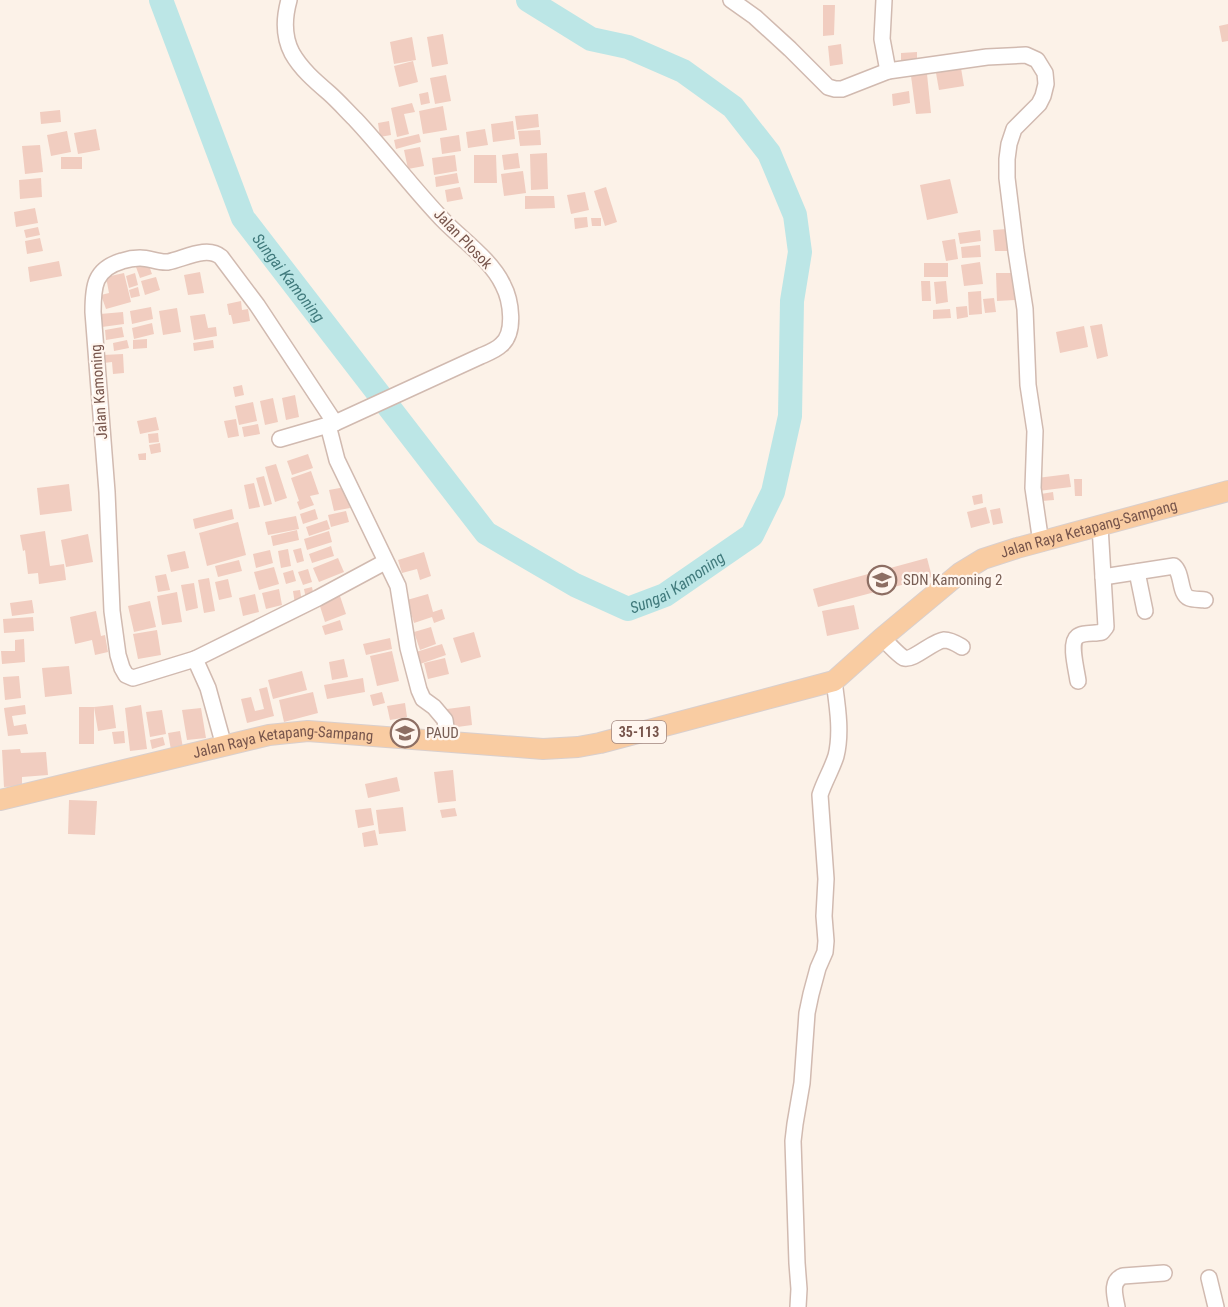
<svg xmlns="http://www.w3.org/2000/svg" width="1228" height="1307" font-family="'Roboto Condensed',sans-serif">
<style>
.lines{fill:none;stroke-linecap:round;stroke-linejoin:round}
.river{stroke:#bce6e6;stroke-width:24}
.building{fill:#f1cdc0}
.minor-casing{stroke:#d1bab0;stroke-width:18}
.major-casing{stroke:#d9cfcd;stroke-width:22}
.minor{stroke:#fff;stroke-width:15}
.major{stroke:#f9cca2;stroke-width:20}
.labels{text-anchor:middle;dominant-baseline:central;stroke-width:4.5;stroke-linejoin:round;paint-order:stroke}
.shield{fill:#fff6ef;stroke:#a0857d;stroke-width:1.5}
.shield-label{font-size:14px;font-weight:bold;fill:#77554c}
.street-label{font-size:15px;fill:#77554c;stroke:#fff6ef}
.education-label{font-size:15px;fill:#785e54;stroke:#fff6ef;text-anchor:start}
.water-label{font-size:16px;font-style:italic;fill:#407a7c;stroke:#fff6ef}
</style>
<rect width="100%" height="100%" fill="#fcf2e8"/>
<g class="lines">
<path class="river" id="s1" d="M161,0L243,218L486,533L575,585L628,609L665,595L752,535L773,492L790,416L792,301L800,252L795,215L769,153L733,107L683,71L628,47L591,39L528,0"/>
</g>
<g class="building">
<polygon points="823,5 835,5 834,35 823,36"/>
<polygon points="1228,24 1228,41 1222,42 1219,26"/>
<polygon points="443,34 448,64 432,67 427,37"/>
<polygon points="412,37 416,60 394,64 390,42"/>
<polygon points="841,44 843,64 830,66 828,46"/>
<polygon points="917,52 917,64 901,65 901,53"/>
<polygon points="413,61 418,82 399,87 394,66"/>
<polygon points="961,68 964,86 939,90 936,73"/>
<polygon points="927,74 931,113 916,114 911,76"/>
<polygon points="446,75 451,101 435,104 430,78"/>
<polygon points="909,91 910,103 893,106 892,94"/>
<polygon points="428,92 430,103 421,105 419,94"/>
<polygon points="412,103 415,112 404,114 409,134 397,137 391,108"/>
<polygon points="443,106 447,130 423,134 419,111"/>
<polygon points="60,110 61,122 41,124 40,112"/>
<polygon points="538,114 539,127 517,130 515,116"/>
<polygon points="389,121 391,135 380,137 378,123"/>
<polygon points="513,121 515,139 493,142 491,124"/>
<polygon points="96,129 100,150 78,154 74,133"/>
<polygon points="485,129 488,145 468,148 466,132"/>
<polygon points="540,130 541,145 520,146 518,131"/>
<polygon points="67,131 71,152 51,156 47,135"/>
<polygon points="419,134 421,142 396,149 394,140"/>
<polygon points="459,135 461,151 442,154 440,138"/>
<polygon points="40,145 43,172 25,174 22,146"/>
<polygon points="420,147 424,166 408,169 404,150"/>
<polygon points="518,153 520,168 504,170 502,155"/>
<polygon points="547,153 548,189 531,190 530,154"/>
<polygon points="455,155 457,171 434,175 432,158"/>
<polygon points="474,155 496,155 497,183 474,183"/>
<rect x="61" y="157" width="21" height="12"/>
<polygon points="523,171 526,193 504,196 501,174"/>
<polygon points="457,173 459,183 436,187 435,177"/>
<polygon points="41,178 42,197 20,199 19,180"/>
<polygon points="950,179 958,213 927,220 920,185"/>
<polygon points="460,187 463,199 447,202 445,190"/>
<polygon points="606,187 617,222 605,226 594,191"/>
<polygon points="585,192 589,210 571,214 567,195"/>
<polygon points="525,196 554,196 555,208 525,209"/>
<polygon points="35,208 38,223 16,227 14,212"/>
<polygon points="587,217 588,227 575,229 574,218"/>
<polygon points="591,218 601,218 601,226 592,226"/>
<polygon points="38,227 40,235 26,238 24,230"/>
<polygon points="1007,229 1009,251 995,251 993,230"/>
<polygon points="980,230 981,241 960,244 958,233"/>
<polygon points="40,238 43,251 27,254 25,241"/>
<polygon points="955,239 958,259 946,261 942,241"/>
<polygon points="980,245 981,257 962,258 961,247"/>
<polygon points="59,261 62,276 30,282 28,267"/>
<polygon points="980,262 983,284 964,286 961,265"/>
<polygon points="148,263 152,274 140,278 136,267"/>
<rect x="924" y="263" width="24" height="14"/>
<polygon points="200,272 204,293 188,295 184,275"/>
<polygon points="124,273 131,302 106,309 101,295 109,293 106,277"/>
<polygon points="135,273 138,285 129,288 126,276"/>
<polygon points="996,273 1013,273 1015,300 997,301"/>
<polygon points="156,277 160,290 145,295 141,281"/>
<polygon points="921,281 930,281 931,301 922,301"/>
<polygon points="946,281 948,302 936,304 934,282"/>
<polygon points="138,287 140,296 131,298 129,290"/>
<polygon points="981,291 982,314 969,315 968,292"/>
<polygon points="994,298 996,312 985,313 983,299"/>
<polygon points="241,301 242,310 248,309 250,321 233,324 231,315 229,315 227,304"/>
<polygon points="967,306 968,317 957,319 956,307"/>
<polygon points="151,307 153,319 132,324 130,311"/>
<polygon points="177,308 181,332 163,335 159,311"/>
<polygon points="950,309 951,318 933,319 933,310"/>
<polygon points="123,312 124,324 102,327 100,314"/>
<polygon points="205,314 208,328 216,327 217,336 194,340 190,316"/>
<polygon points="152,323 154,334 134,339 132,328"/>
<polygon points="1102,324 1108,356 1097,359 1090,326"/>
<polygon points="1084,326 1088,347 1060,353 1056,332"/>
<polygon points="122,327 124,337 106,340 105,330"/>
<polygon points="147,339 147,348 133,349 133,340"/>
<polygon points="127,340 129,348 114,351 113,343"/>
<polygon points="213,340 214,348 194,351 193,343"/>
<polygon points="123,354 124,373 113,374 112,362 104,363 103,355"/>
<polygon points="242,385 244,395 235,397 233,387"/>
<polygon points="295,395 299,417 286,420 282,398"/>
<polygon points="273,398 278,422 265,425 260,401"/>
<polygon points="253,402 257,421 239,425 235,406"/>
<polygon points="156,417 159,430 140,434 137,421"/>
<polygon points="236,419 239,436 228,438 224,421"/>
<polygon points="258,424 260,434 244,437 242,427"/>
<polygon points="158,433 159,442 149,443 148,434"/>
<polygon points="160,443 161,452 151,454 149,445"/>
<polygon points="146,453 146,460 139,460 138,454"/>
<polygon points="308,454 313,468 292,475 287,461"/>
<polygon points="276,464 287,498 275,502 265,467"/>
<polygon points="311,471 319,494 310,496 314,505 300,510 297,502 299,501 291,478"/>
<polygon points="1069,474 1071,487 1038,491 1037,478"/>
<polygon points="264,476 272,504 264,506 256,478"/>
<polygon points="1074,479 1082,479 1082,496 1075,496"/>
<polygon points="254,483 260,507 249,509 244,485"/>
<polygon points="69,484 72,511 40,515 37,488"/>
<polygon points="345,487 350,508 334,511 329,490"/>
<polygon points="1053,492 1054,500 1042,501 1041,494"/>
<polygon points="982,494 983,503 974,505 972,496"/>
<polygon points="986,507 990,523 971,528 967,512"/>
<polygon points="1000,508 1003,523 993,525 990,510"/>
<polygon points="232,509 234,519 195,529 193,519"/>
<polygon points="315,509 318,519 303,524 300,514"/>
<polygon points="346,511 349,522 331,527 328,515"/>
<polygon points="296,516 299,529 268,535 265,522"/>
<polygon points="327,520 330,529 309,536 306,527"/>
<polygon points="238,522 246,555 207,566 199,533"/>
<polygon points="297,530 299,540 273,546 271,536"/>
<polygon points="45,531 50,566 64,564 66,580 39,584 38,573 28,574 25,550 23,551 20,535"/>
<polygon points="329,531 332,542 307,550 304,539"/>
<polygon points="88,534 93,562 66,567 61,540"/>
<polygon points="331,546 334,556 312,563 309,554"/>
<polygon points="301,548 304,561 297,563 293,550"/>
<polygon points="288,549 291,566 281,568 278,551"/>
<polygon points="270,550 273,563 256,568 253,554"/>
<polygon points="185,551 189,568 171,572 167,555"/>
<polygon points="424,552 431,576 420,580 417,569 402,573 398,560"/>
<polygon points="338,558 344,572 319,582 313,568"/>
<polygon points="927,558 932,577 818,607 813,589"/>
<polygon points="239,560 242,571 218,577 215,566"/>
<polygon points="274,567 279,584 259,590 254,572"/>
<polygon points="308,569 312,582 303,585 298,572"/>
<polygon points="293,570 296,581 286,584 283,573"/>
<polygon points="166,574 170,590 158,592 155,576"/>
<polygon points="209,578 215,611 204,613 198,580"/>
<polygon points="228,579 232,597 219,600 215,582"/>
<polygon points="194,583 198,608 186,611 181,585"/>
<polygon points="312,587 314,597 306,599 304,589"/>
<polygon points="279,589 282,605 266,609 262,593"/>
<polygon points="300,590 302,602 295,604 293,591"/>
<polygon points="177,592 182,622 162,625 157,596"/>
<polygon points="339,593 346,614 325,622 318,600"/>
<polygon points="255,594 259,612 243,616 239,598"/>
<polygon points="428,594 433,612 442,609 445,619 434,623 432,617 414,623 407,600"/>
<polygon points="32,600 34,613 12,616 10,603"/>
<polygon points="150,601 156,627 134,632 128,606"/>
<polygon points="854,605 859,629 827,636 822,611"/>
<polygon points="96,611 101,636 105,635 108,652 95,655 92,640 75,644 70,617"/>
<polygon points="33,617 34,631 4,633 3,619"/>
<polygon points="340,620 343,630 325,635 322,626"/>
<polygon points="431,627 436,644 420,650 414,632"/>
<polygon points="157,630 161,655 138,659 133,634"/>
<polygon points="474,632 481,657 461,663 453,638"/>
<polygon points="390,638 392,649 366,655 363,644"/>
<polygon points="24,639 25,662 2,664 1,651 15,651 15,640"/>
<polygon points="442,644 446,655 420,664 416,652"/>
<polygon points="392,651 399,681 377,686 370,656"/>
<polygon points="445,658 449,674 428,679 424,663"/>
<polygon points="344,659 348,677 332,680 329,662"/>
<polygon points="69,666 72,694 45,697 42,668"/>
<polygon points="302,671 307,690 273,699 268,680"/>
<polygon points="19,676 21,698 5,700 3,677"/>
<polygon points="363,678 365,692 327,699 324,685"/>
<polygon points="267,687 274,716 247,723 241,699 251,697 255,711 264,709 259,689"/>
<polygon points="313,692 318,713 284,722 279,700"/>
<polygon points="382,692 385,703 373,706 370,695"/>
<polygon points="405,703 407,717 390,720 387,706"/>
<polygon points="25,705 26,714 12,716 14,726 26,724 28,734 8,736 4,708"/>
<polygon points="113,705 116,728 98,731 94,707"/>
<polygon points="141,705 147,749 130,751 125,708"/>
<polygon points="470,706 472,725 450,728 447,709"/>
<rect x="79" y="707" width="15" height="37"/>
<polygon points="201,708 206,738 187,740 182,710"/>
<polygon points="162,710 166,734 150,737 146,712"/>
<polygon points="124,731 125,743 114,744 112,732"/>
<polygon points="180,731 183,748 171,750 168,733"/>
<polygon points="163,737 165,745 152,749 150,740"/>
<polygon points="20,749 21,753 46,752 48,775 22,777 22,786 4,787 2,750"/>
<polygon points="453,770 456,801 438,803 434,772"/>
<polygon points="397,777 400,791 368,798 365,784"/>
<polygon points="69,800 97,801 95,835 68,834"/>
<polygon points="403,807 406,831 379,834 376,810"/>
<polygon points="371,808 374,825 358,828 355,810"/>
<polygon points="455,808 457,816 442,818 440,810"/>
<polygon points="375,830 378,845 364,847 362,833"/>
</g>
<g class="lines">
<g class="minor-casing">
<g id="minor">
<polyline points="731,0 755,17 790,49 828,87 835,89 842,89 888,71"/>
<polyline points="884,0 882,39 888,71 987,57 1026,55 1037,60 1045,73 1046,84 1043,96 1039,104 1014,129 1009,144 1007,159 1007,178 1016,251 1025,309 1028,385 1035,431 1033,488 1041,543"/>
<polyline points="328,425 337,460 398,586 408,648 419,690 423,699 434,707 445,720 448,743"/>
<path d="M280,439L335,423L481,356C488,353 496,350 501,345C516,333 511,300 503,285C492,261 464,241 445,222C413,189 386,152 355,119C346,110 338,101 329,93C315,81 301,69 292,53C283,36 284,18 289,0"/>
<polyline points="1137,572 1145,611"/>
<path d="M1103,577L1174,566C1183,574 1179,594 1189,598C1194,600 1201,599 1205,600"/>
<path d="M882,638C888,643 898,655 904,658C913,661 933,641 944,640C951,640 957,644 962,647"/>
<polyline points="195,659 318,598 385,562"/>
<path d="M1078,681C1077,672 1069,643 1077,637C1082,632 1095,634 1102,632L1106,627L1100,526"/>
<path d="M224,746L208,688L195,659L133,678L126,675L122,668L118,655L112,611L107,492L93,312C93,287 94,269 122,261C128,259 134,258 140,258C150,258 158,263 168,262C184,259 207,245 221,257L257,305L335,423"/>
<polyline points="1209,1278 1216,1307"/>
<path d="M798,1307L799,1289L797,1263L793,1141L795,1124L802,1083L807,1013L811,994L818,968L825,952L826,941L824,916L826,879L820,795C824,782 832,769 836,756C842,732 837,704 834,681"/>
<path d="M1117,1307C1115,1296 1110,1281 1123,1276L1164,1273"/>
</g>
</g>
<g class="major-casing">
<g id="major">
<path id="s2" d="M0,800L269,735L308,731L543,749L578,747L600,743L834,681L882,638L960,573L983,559L1017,548L1228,491"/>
</g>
</g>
<use href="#minor" class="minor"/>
<use href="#major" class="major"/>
</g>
<defs>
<g id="school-ring" transform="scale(1.5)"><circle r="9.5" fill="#fff6ef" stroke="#8d6e63" stroke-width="1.5"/><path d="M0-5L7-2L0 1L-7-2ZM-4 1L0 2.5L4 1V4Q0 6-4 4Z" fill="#8d6e63"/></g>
</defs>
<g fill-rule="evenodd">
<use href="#school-ring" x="882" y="580"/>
<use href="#school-ring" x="405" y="733"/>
</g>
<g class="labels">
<rect class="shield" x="612" y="721" width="54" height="22" rx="4.5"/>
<g class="shield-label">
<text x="639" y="732">35-113</text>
</g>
<g class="street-label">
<text transform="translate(463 239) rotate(46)">Jalan Plosok</text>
<text transform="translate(99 392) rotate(-94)">Jalan Kamoning</text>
<text stroke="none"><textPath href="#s2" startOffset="1154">Jalan Raya Ketapang-Sampang</textPath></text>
<text stroke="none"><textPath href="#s2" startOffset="290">Jalan Raya Ketapang-Sampang</textPath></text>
</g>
<g class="education-label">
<text x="903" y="580">SDN Kamoning 2</text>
<text x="426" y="733">PAUD</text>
</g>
<g class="water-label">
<text stroke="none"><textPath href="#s1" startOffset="308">Sungai Kamoning</textPath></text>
<text stroke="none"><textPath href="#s1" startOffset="848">Sungai Kamoning</textPath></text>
</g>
</g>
</svg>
